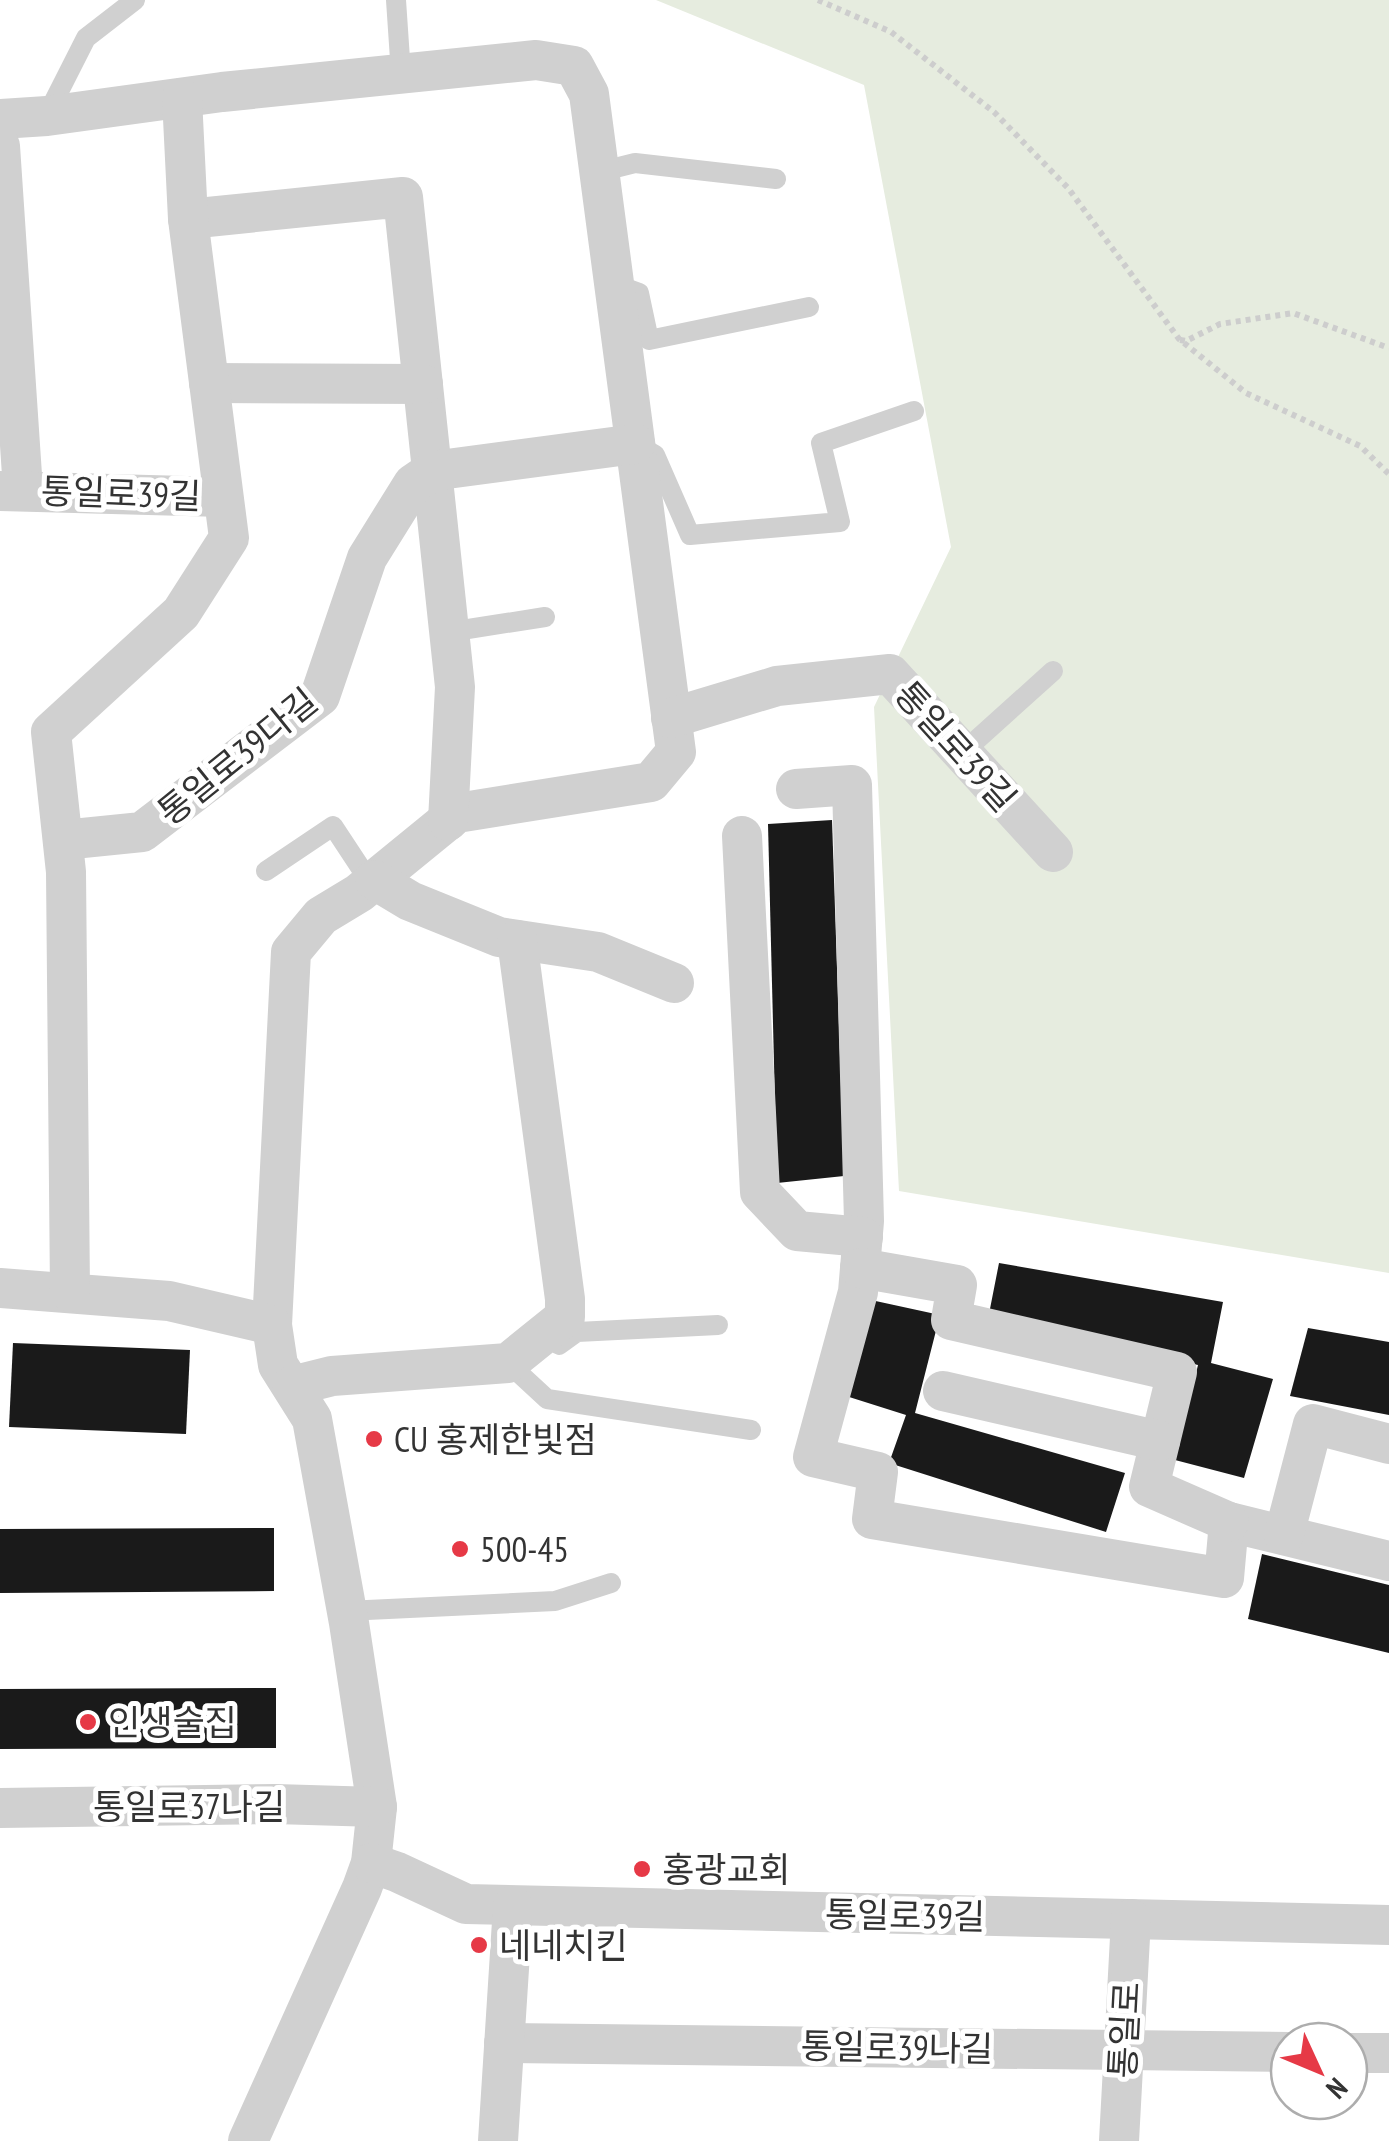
<svg xmlns="http://www.w3.org/2000/svg" width="1389" height="2141" font-family="'PT Sans Narrow','Noto Sans KR',sans-serif">
<style>
.green{fill:#e6ecdf}
.building{fill:#1a1a1a}
.lines{fill:none;stroke-linecap:round;stroke-linejoin:round}
.path{stroke:#cdcdcd;stroke-width:6;stroke-dasharray:5 5;stroke-linecap:butt}
.service{stroke:#d0d0d0;stroke-width:20}
.minor{stroke:#d0d0d0;stroke-width:40}
.poi-dot{fill:#e63946;stroke:#fff;stroke-width:4}
.labels{text-anchor:middle;dominant-baseline:central;stroke-width:10;stroke-linejoin:round;paint-order:stroke}
.street-label{font-size:35px;fill:#333;stroke:#fff}
.poi-label{font-size:35px;fill:#333;stroke:#fff;text-anchor:start}
</style>
<rect width="100%" height="100%" fill="#fff"/>
<polygon class="green" points="656,0 1389,0 1389,1273 899,1191 874,707 951,547 864,85"/>
<g class="building">
<polygon points="832,820 844,1176 777,1183 768,824"/>
<polygon points="999,1263 1223,1302 1211,1363 1273,1379 1244,1478 1175,1460 1198,1365 988,1319"/>
<polygon points="871,1300 940,1315 915,1413 1125,1473 1106,1532 889,1463 906,1415 846,1396"/>
<polygon points="1308,1328 1389,1342 1389,1415 1290,1396"/>
<polygon points="13,1343 190,1350 186,1434 9,1427"/>
<polygon points="274,1528 274,1591 0,1593 0,1529"/>
<polygon points="1262,1554 1389,1585 1389,1653 1248,1619"/>
<polygon points="276,1688 276,1748 0,1749 0,1689"/>
</g>
<g class="lines">
<g class="path">
<polyline points="818,0 891,32 994,112 1068,188 1179,339 1246,393 1360,446 1389,474"/>
<polyline points="1180,340 1186,341 1220,324 1293,313 1389,348"/>
</g>
<g class="service">
<polyline points="396,0 401,74"/>
<polyline points="47,115 86,38 135,0"/>
<polyline points="599,172 635,163 776,179"/>
<polyline points="614,284 639,293 649,340 809,307"/>
<polyline points="641,447 655,455 690,535 840,522 821,443 914,411"/>
<polyline points="449,632 545,617"/>
<polyline points="962,753 1053,671"/>
<polyline points="266,871 333,826 362,870 375,880"/>
<polyline points="559,1345 577,1332 718,1325"/>
<polyline points="508,1363 547,1399 751,1430"/>
<polyline points="346,1611 555,1601 611,1583"/>
</g>
<g class="minor">
<polyline points="0,119 47,116 222,92 536,60 574,66 589,94 676,752 651,782 457,813 359,893 321,916 291,952 272,1325 278,1365 312,1419 349,1623 377,1807 371,1863 362,1888 248,2141"/>
<polyline points="0,146 23,490"/>
<polyline points="188,219 403,197 455,687 448,821"/>
<polyline points="209,383 423,384"/>
<polyline points="0,491 223,497"/>
<polyline points="671,718 777,686 890,674 1053,852"/>
<polyline points="796,789 852,785 864,1221 858,1292 813,1457 878,1472 872,1519 1224,1578 1229,1522 1389,1561"/>
<polyline points="742,836 760,1192 797,1231 863,1237"/>
<polyline points="63,840 142,832 320,696 367,558 413,484 432,471 635,444"/>
<polyline points="375,880 410,901 499,937 598,952 674,983"/>
<polyline points="860,1268 957,1285 951,1320 1177,1372 1149,1487 1229,1522"/>
<polyline points="0,1288 169,1301 272,1325"/>
<polyline points="70,1292 66,872 51,732 181,613 229,538 188,219 182,98"/>
<polyline points="292,1386 332,1376 508,1363 565,1317 565,1299 517,940"/>
<polyline points="943,1391 1160,1441"/>
<polyline points="1284,1535 1313,1424 1389,1444"/>
<polyline points="0,1808 275,1804 377,1807"/>
<polyline points="371,1863 397,1872 466,1904 1389,1925"/>
<polyline points="504,2043 1289,2052"/>
<polyline points="1349,2053 1389,2053"/>
<polyline points="498,2141 513,1906"/>
<polyline points="1119,2141 1131,1919"/>
</g>
</g>
<g class="poi-dot">
<circle cx="374" cy="1439" r="10"/>
<circle cx="460" cy="1549" r="10"/>
<circle cx="88" cy="1722" r="10"/>
<circle cx="642" cy="1869" r="10"/>
<circle cx="479" cy="1945" r="10"/>
</g>
<g class="labels">
<g class="street-label">
<text transform="translate(121 493) rotate(2)">통일로39길</text>
<text transform="translate(956 746) rotate(48)">통일로39길</text>
<text transform="translate(237 756) rotate(-39)">통일로39다길</text>
<text x="189" y="1806">통일로37나길</text>
<text transform="translate(905 1915) rotate(1)">통일로39길</text>
<text transform="translate(1124 2030) rotate(-87)">통일로</text>
<text transform="translate(897 2047) rotate(1)">통일로39나길</text>
</g>
<g class="poi-label">
<text x="394" y="1439">CU 홍제한빛점</text>
<text x="480" y="1549">500-45</text>
<text x="108" y="1722">인생술집</text>
<text x="662" y="1869">홍광교회</text>
<text x="499" y="1945">네네치킨</text>
</g>
</g>
<g transform="translate(1319 2071) rotate(134)"><circle r="48" fill="#ffffff" stroke="#adadad" stroke-width="2.5"/>
<path d="M0-8L18 38L0 25L-18 38Z" fill="#e63946"/>
<text y="-15" font-size="28" font-weight="bold" text-anchor="middle" fill="#333333">N</text>
</g>
</svg>
